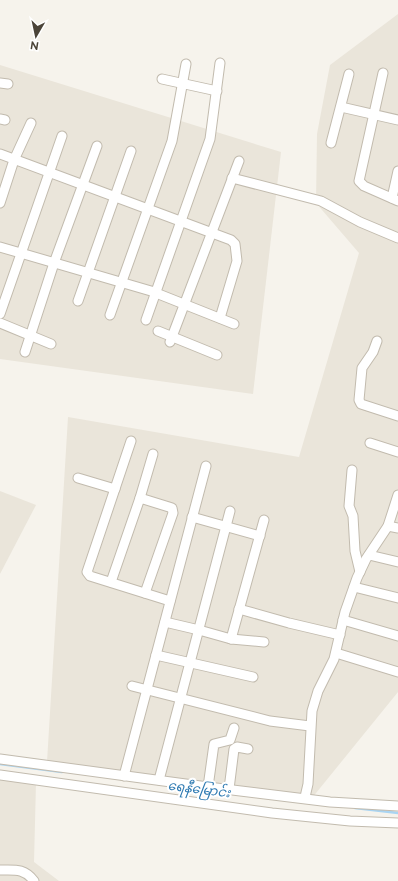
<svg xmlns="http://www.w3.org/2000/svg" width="398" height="881" font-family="Raleway,'Noto Sans Myanmar',sans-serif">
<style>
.residential{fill:#eae5da}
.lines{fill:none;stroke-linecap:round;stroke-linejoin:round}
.stream{stroke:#a9d4f2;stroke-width:2.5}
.minor-casing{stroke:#c2bbae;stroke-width:11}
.minor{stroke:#fff;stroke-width:9}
.labels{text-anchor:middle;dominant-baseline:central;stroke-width:4;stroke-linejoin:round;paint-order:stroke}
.water-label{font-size:13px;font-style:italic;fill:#2e7ab2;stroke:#fff}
</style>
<rect width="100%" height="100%" fill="#f6f3ec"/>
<g class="residential">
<polygon points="398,14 398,692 312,798 47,762 68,417 299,457 359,253 316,203 317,134 330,65"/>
<polygon points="0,65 281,152 253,394 0,359"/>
<polygon points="0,491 36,505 0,574"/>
<polygon points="0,777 36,783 34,862 59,881 0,881"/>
</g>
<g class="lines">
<g class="stream">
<polyline points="0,764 62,772"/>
<polyline points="355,808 398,813"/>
</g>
<g class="minor-casing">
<g id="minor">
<polyline points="383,73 359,181 364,186 398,201"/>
<polyline points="162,79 217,91"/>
<polyline points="0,83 8,84"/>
<polyline points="341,107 398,120"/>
<polyline points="0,119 5,120"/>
<polyline points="331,143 349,74"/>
<polyline points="0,154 231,240 235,244 237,261 220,318"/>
<polyline points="232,178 321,201 360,222 398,238"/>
<polyline points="392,198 398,171"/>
<polyline points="0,203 14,160 31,123"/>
<polyline points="0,247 151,291 234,324"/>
<polyline points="78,301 131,151"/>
<polyline points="0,314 62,136"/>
<polyline points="110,315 172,141 186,64"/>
<polyline points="146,320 210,139 220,63"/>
<polyline points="0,323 51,344"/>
<polyline points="158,331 217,355"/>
<polyline points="377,341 373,352 362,368 359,400 361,404 398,416"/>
<polyline points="170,342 239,161"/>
<polyline points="25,352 54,263 97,146"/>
<polyline points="131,441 87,572 90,576 170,601"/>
<polyline points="370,443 398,452"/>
<polyline points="352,470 349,506 353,516 355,551 360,572"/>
<polyline points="78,478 115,489"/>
<polyline points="140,498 153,454"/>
<polyline points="192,517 260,536"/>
<polyline points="388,526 398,528"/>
<polyline points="369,555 398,562"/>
<polyline points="111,582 140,498 169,507 172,508 173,513 145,593"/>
<polyline points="354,587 398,598"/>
<polyline points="239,609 289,623 340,635"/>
<polyline points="343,620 398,636"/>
<polyline points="165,622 199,630 231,639 264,642"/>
<polyline points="231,639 264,520"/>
<polyline points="336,653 398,672"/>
<polyline points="156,655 253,677"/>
<polyline points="132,686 270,721 310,726"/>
<polyline points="0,759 208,787 330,802 398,806"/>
<polyline points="0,775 272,813 350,821 398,823"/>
<polyline points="124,776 206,466"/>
<polyline points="159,780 230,511"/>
<polyline points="208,787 214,744 230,740 234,728"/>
<polyline points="229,789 234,749 237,747 248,749"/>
<polyline points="305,797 308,784 312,711 318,691 334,659 345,612 357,578 366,559 388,526 398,495"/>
<path d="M0,870C15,870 24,868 34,881"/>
</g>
</g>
<use href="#minor" class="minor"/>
</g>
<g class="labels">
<g class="water-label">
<text transform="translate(199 789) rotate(7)">ရေနီမြောင်း</text>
</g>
</g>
<g transform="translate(36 36) rotate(189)" stroke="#ffffff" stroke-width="3" paint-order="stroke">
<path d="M0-3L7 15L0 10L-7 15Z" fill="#4b4439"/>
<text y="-6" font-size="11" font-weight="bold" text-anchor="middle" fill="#4b4439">N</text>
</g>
</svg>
